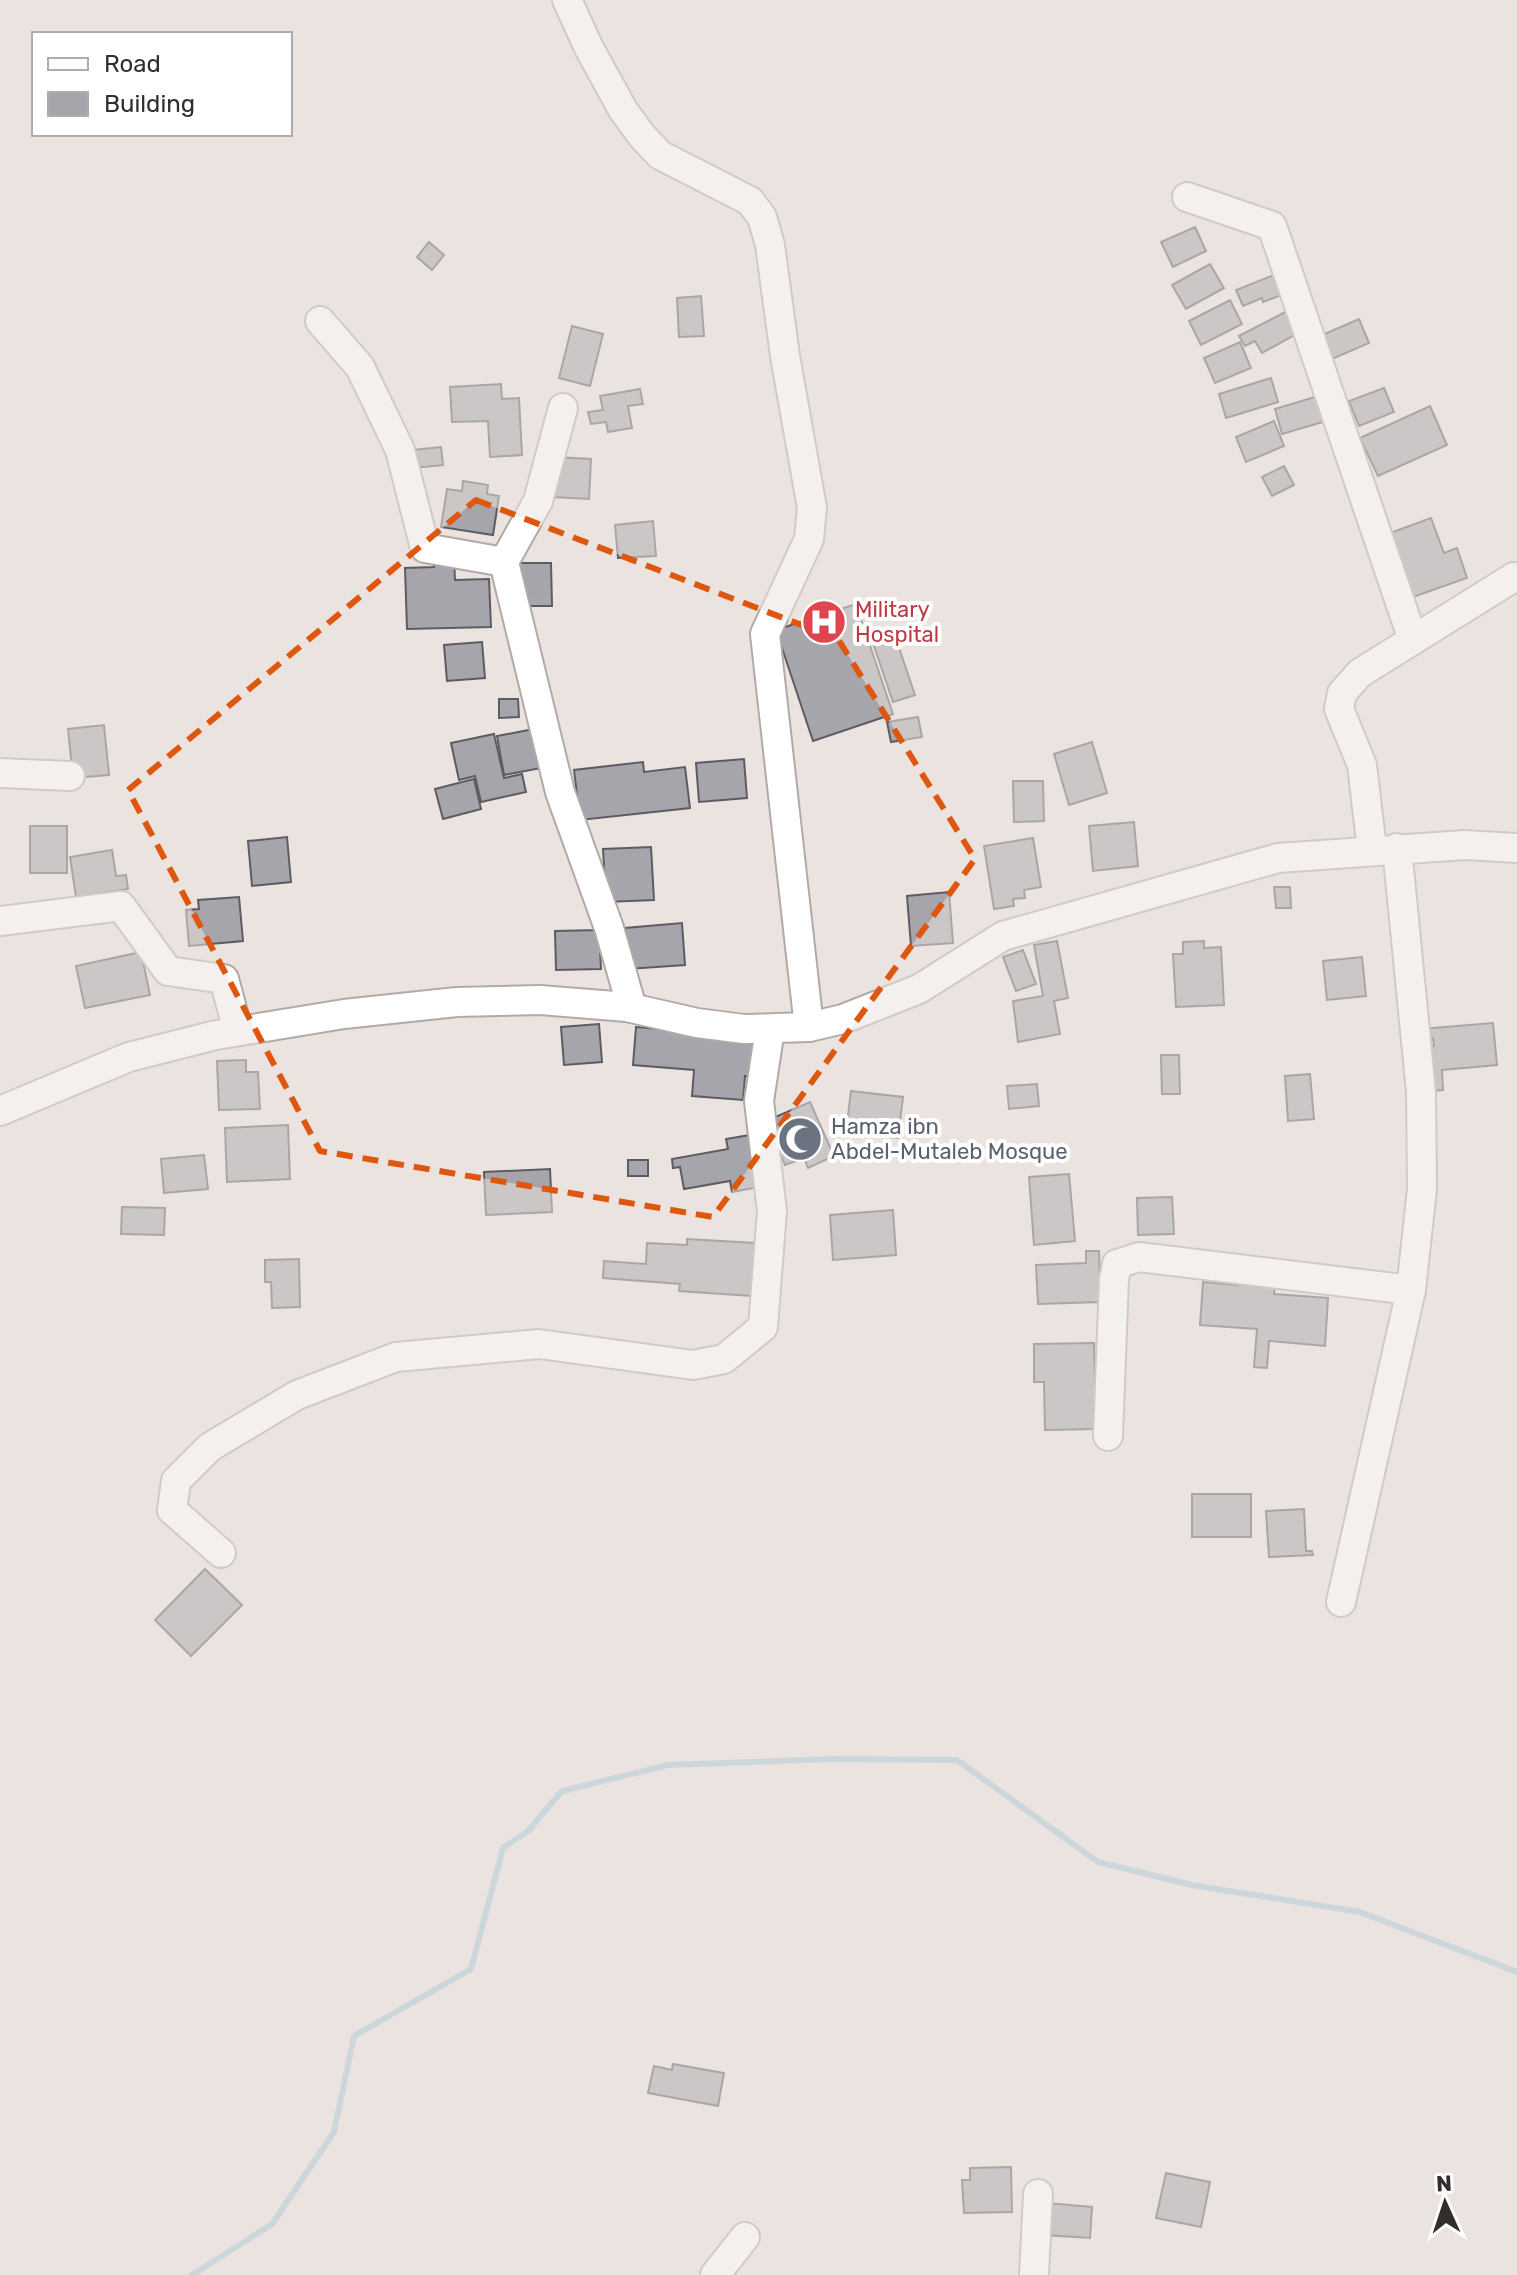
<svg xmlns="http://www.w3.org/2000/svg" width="1517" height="2275" font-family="Rubik,sans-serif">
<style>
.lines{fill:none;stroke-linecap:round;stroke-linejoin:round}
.stream{stroke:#a6c6d8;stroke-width:6}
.building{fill:#a6a5ac;stroke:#5e5c62;stroke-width:2}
.minor-casing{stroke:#b2aaa6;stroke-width:32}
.minor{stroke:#fff;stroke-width:28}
.marked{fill:none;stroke:#df570e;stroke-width:6;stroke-dasharray:16 10;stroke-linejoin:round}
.labels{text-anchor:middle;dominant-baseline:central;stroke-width:8;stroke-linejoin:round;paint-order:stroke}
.health-label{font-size:22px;fill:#be3a42;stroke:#fff;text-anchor:start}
.worship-label{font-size:22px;fill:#5b616d;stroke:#fff;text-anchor:start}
</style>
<rect width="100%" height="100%" fill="#ebe3df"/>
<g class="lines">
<polyline class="stream" points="192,2275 272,2224 334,2132 354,2036 471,1969 503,1848 528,1831 562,1791 668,1765 832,1759 957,1760 1098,1862 1192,1885 1360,1912 1517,1972"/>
</g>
<g class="building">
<polygon points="1195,227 1206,251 1173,267 1161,242"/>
<polygon points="429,242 444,255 432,270 417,257"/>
<polygon points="1210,264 1224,288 1186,309 1172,285"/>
<polygon points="1274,275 1282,295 1263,302 1262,298 1243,306 1236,290"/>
<polygon points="701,296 704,336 679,337 677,298"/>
<polygon points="1230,300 1242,324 1201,345 1189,321"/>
<polygon points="1287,311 1298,333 1262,353 1255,341 1245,346 1239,336"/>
<polygon points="1359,319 1369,343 1332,359 1322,335"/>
<polygon points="572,326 603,334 590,386 559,378"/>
<polygon points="1240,342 1251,368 1215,383 1204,358"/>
<polygon points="1271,378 1278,402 1226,418 1219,394"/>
<polygon points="501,384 502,399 519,398 522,455 490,457 488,421 452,422 450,387"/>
<polygon points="1384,388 1394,412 1359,426 1349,401"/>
<polygon points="640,389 643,404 628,406 632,428 608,432 606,422 591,424 588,412 603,410 600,396"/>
<polygon points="1318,396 1326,421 1282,434 1275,409"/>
<polygon points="1430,406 1447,445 1378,476 1360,438"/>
<polygon points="1274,421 1284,446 1246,462 1236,437"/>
<polygon points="441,447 443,465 414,468 413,450"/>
<polygon points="555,457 591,459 589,499 553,497"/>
<polygon points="1284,466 1294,485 1272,496 1262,477"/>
<polygon points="463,481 488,485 487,494 499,496 493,535 441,527 447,489 462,491"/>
<polygon points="1431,518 1444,553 1457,548 1467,578 1413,597 1390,533"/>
<polygon points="653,521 656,556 618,558 615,525"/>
<polygon points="433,558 454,558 455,580 489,579 491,627 407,629 405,568 434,567"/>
<polygon points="518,563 551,563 552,606 519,606"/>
<polygon points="856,604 893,714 813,741 776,630"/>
<polygon points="894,633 915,695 893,702 872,640"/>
<polygon points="482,642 485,678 447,681 444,645"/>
<polygon points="499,699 518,699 519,717 499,718"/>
<polygon points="918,717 922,737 891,742 887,722"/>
<polygon points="104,725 109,775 73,778 68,729"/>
<polygon points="534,729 541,768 504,775 497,736"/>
<polygon points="494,734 504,778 522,774 526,792 481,802 475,776 459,780 451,743"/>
<polygon points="1092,742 1107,793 1069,805 1054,754"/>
<polygon points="744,759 747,798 699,802 696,763"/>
<polygon points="643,762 644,772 685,767 690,808 580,820 574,770"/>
<polygon points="474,779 481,809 443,819 435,789"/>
<polygon points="1013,781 1043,781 1044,821 1014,822"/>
<polygon points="1134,822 1138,866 1093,871 1089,826"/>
<rect x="30" y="826" width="37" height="47"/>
<polygon points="287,837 291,882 252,886 248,841"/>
<polygon points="1033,838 1041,887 1024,890 1025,898 1013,899 1014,906 994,909 984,846"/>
<polygon points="651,847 654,900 606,902 603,849"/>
<polygon points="112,850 116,876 126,875 128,889 76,897 70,857"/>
<polygon points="1274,887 1290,887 1291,908 1276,908"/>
<polygon points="949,892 953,943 911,946 907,896"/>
<polygon points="239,897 243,941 189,946 186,910 199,909 198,900"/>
<polygon points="682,923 685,965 628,969 625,928"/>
<polygon points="599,930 601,969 556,970 555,931"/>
<polygon points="1057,941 1068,998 1054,1001 1060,1034 1018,1042 1013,1001 1043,996 1034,945"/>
<polygon points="1204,941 1204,948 1221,947 1224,1005 1176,1007 1173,954 1183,954 1183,942"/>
<polygon points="1023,950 1036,984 1016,991 1003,957"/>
<polygon points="141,952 150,995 85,1008 76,966"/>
<polygon points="1362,957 1366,996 1327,1000 1323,961"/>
<polygon points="1493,1023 1497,1065 1442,1070 1443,1090 1427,1091 1424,1047 1434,1046 1433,1038 1422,1039 1421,1029"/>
<polygon points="599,1024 602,1062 564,1065 561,1027"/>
<polygon points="636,1027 753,1037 750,1077 745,1076 743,1100 692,1096 694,1070 633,1065"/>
<polygon points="1161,1055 1179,1055 1180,1094 1162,1094"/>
<polygon points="246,1060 246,1072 258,1072 260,1109 219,1110 217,1061"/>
<polygon points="1310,1074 1314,1119 1288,1121 1285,1076"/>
<polygon points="1037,1084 1039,1106 1009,1109 1007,1086"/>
<polygon points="851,1091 903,1097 898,1138 846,1132"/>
<polygon points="810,1102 834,1156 808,1168 804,1158 785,1165 766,1121"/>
<polygon points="288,1125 290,1179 227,1182 225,1128"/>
<polygon points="750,1135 759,1187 732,1192 730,1181 684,1189 680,1167 673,1168 672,1159 728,1149 726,1139"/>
<polygon points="204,1155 208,1189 164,1193 161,1159"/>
<rect x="628" y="1160" width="20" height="16"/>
<polygon points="550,1169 552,1212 486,1215 484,1172"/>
<polygon points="1069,1174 1075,1241 1034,1245 1029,1177"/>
<polygon points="1172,1197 1174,1234 1138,1235 1137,1198"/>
<polygon points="122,1207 165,1208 164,1235 121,1234"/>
<polygon points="893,1210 896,1255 833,1260 830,1215"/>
<polygon points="687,1239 755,1243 751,1296 679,1291 680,1284 603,1278 604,1261 646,1264 647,1243 687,1245"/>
<polygon points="1086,1251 1099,1251 1101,1302 1038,1304 1036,1265 1086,1263"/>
<polygon points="299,1259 300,1307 272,1308 271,1282 265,1282 265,1260"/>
<polygon points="1238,1281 1275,1283 1274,1294 1328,1298 1325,1346 1269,1341 1267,1368 1254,1367 1257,1329 1200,1325 1203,1282 1238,1285"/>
<polygon points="1094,1343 1096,1429 1045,1430 1044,1382 1034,1382 1034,1344"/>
<rect x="1192" y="1494" width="59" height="43"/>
<polygon points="1304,1509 1306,1551 1312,1551 1313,1555 1269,1557 1266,1511"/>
<polygon points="205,1569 242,1605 191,1656 155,1620"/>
<polygon points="673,2064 724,2073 718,2106 648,2093 654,2066 672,2070"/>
<polygon points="1011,2167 1012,2212 964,2213 962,2180 970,2180 970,2168"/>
<polygon points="1166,2173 1210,2182 1201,2227 1156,2218"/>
<polygon points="1047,2203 1092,2207 1090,2238 1044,2235"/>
</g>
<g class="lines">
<g class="minor-casing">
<g id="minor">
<polyline points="567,0 589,48 623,110 642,136 660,155 750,201 762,217 770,245 785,356 812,508 809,539 765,634 809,1027"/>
<polyline points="1187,197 1272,226 1413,640"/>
<polyline points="320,321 360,367 400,450 425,548 504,562 560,792 609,928 632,1008"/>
<polyline points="504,562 538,501 563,408"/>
<polyline points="0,773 70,776"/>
<polyline points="1372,850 1362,765 1339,709 1342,693 1360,673 1514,577"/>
<polyline points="0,921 121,906 168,971 224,979 238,1031"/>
<polyline points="0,1111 129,1057 216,1035 344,1014 457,1002 540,1000 627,1007 697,1023 744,1029 809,1027 843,1019 919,989 1003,936 1278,858 1465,845 1517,848"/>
<polyline points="1108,1436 1114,1279 1117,1264 1139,1257 1411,1290"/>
<polyline points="221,1553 172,1510 176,1481 210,1447 297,1395 396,1357 539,1344 693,1365 724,1359 763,1327 772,1211 759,1101 770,1029"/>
<polyline points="1341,1602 1411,1290 1422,1189 1421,1092 1397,848"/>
<polyline points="715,2275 745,2237"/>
<polyline points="1034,2275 1038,2194"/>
</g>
</g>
<use href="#minor" class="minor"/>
</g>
<path d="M0 0H1517V2275H0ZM476,500L838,639L975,859L713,1217L320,1151L128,790Z" fill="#ebe3df" fill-opacity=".55" fill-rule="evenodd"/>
<path class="marked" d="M476,500L838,639L975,859L713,1217L320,1151L128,790Z"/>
<defs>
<g id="hospital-disc" transform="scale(2.3)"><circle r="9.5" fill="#e0444e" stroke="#fff"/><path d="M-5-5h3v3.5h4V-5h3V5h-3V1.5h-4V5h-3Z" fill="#fff"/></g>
<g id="mosque-disc" transform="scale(2.3)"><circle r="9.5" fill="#6b7280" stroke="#fff"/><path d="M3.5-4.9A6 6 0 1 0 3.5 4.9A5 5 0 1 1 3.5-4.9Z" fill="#fff"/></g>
</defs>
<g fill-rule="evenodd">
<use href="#hospital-disc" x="824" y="622"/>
<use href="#mosque-disc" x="800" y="1139"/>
</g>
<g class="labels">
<g class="health-label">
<text x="855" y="609">Military<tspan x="855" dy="25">Hospital</tspan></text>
</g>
<g class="worship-label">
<text x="831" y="1126">Hamza ibn<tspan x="831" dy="25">Abdel-Mutaleb Mosque</tspan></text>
</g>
</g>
<rect x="32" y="32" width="260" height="104" fill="#ffffff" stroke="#adabab" stroke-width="2"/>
<rect x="48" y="58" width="40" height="12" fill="#ffffff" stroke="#adabab" stroke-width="2"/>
<text x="104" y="72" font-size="24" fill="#312e2c">Road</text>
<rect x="48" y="92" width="40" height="24" fill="#a6a5ac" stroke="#adabab" stroke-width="2"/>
<text x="104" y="112" font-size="24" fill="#312e2c">Building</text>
<g transform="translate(1445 2203) rotate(357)" stroke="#ffffff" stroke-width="6" paint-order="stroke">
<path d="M0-6L14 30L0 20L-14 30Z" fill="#312e2c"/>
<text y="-12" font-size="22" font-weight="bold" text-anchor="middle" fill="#312e2c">N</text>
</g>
</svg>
